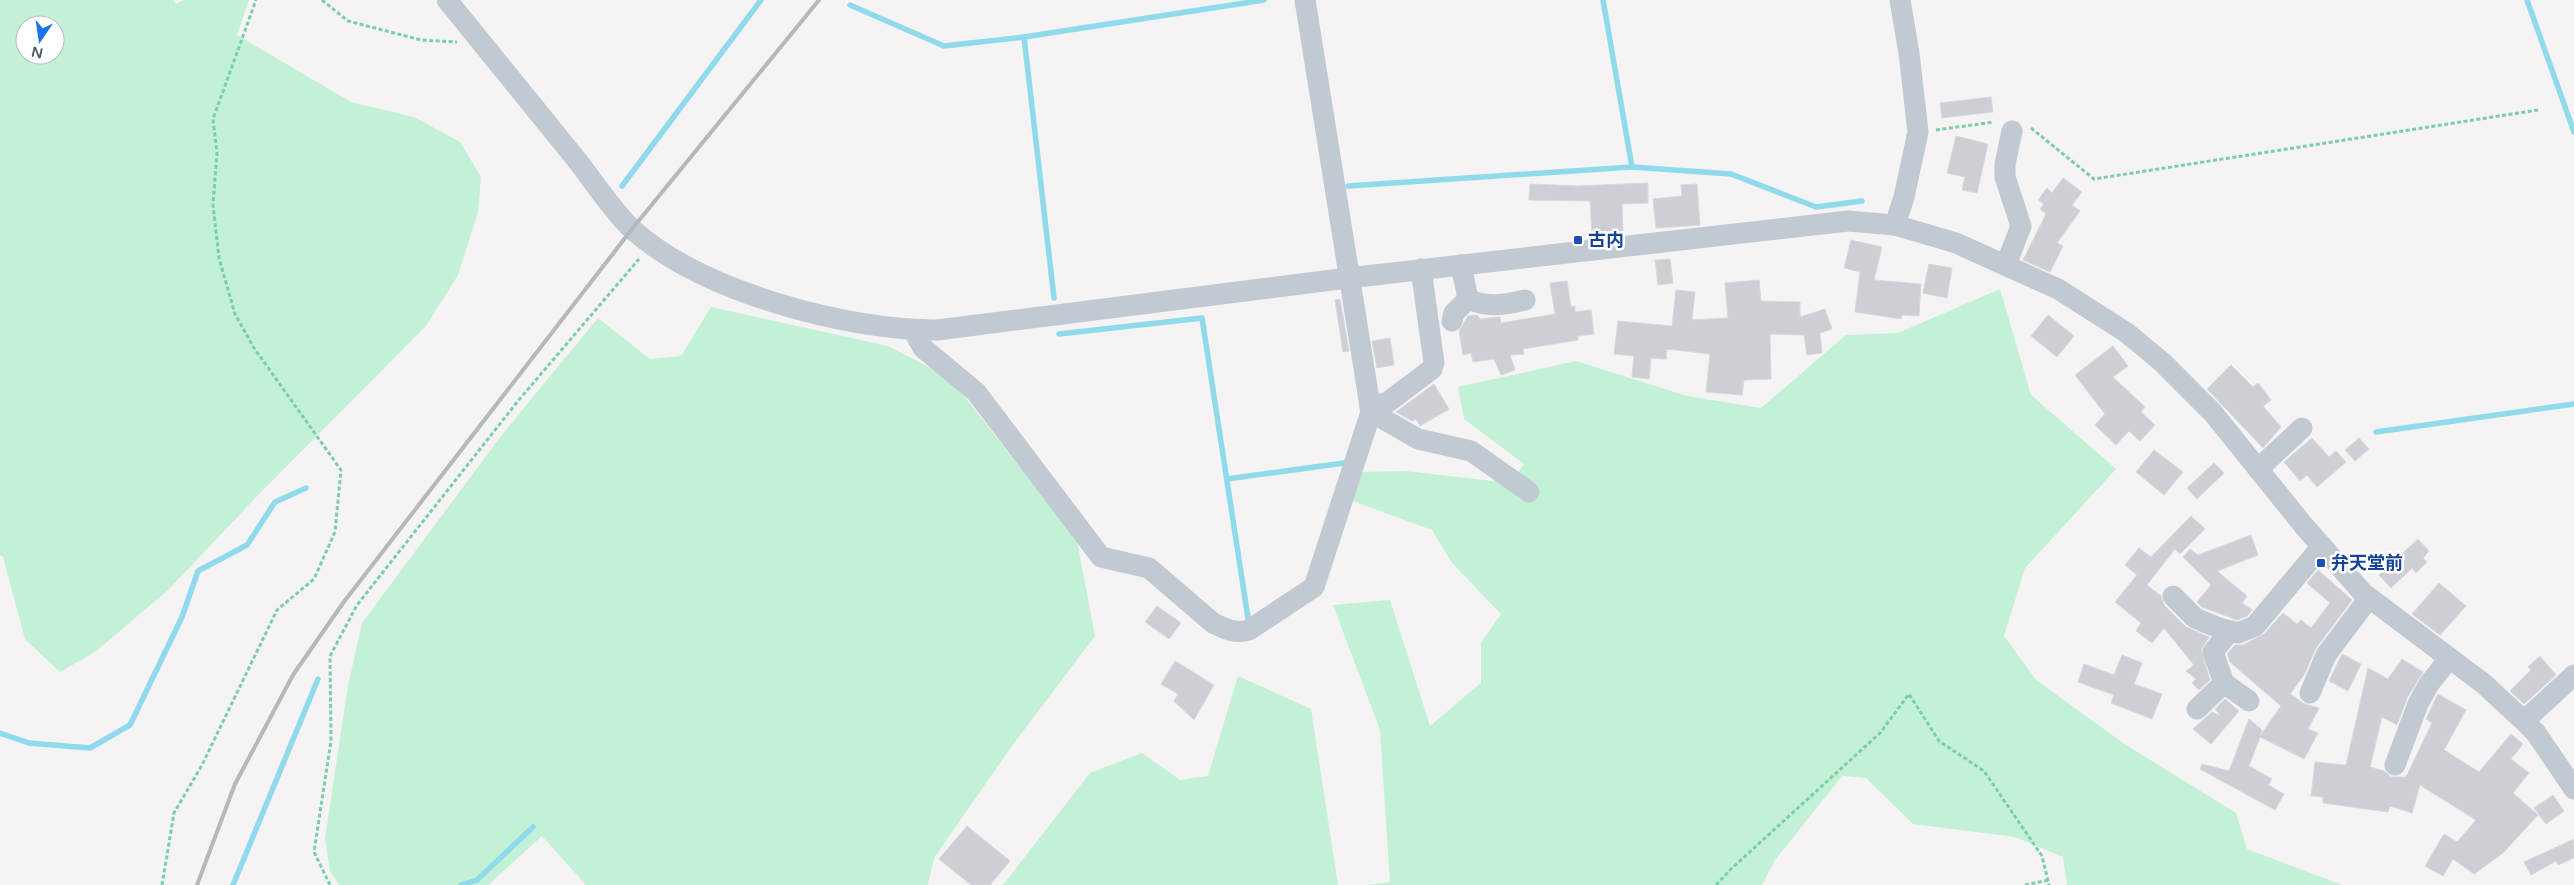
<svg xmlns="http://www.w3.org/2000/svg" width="2574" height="885" font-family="'Varela Round','Noto Sans JP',sans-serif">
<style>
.green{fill:#c3f1d5;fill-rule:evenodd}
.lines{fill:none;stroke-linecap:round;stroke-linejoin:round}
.stream{stroke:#90daee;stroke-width:5.5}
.building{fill:#cdcfd5;stroke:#d7d9de}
.path{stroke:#7ad0a6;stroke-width:3;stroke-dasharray:4 2.5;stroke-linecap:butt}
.minor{stroke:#c1cad2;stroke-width:21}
.rail{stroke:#b5b8bd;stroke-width:4}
.transit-dot{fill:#1a4fb4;stroke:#fff;stroke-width:2}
.labels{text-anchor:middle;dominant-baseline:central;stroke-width:5;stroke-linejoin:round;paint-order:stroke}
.transit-label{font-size:18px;font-weight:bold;fill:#164399;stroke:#fff;text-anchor:start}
</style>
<rect width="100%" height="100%" fill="#f5f3f3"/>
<g class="green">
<path d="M0,0H173L176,4L184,0H249L237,35L351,102L414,117L460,142L481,177L478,212L458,275L426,326L263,490L167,591L95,652L60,672L25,639L3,557L0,555ZM25,25H55V55H25Z"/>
<polygon points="2000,289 2031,395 2116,469 2025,568 2004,636 2036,680 2126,745 2236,813 2247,849 2342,885 2067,885 2063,857 2015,837 1913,824 1866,778 1842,776 1775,860 1762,885 1368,885 1390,882 1380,730 1333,605 1390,600 1430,726 1481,683 1481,643 1501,614 1452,563 1432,530 1353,501 1360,472 1405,471 1510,483 1524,464 1464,419 1458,387 1576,361 1687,396 1761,408 1846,335 1898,333"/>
<polygon points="711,307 888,346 950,378 1077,541 1095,636 1011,747 934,858 928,885 586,885 542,836 488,885 339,885 330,871 325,838 348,686 362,623 501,436 598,318 650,359 681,356"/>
<polygon points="1238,676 1311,709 1338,885 1003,885 1090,773 1142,753 1180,780 1208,776"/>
</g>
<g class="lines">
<g class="stream">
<polyline points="1603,0 1632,167"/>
<polyline points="2527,0 2574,132"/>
<polyline points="850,5 944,46 1024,37 1264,0"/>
<polyline points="1024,37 1054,298"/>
<polyline points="622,186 761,0"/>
<polyline points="1348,186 1632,167 1731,174 1816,207 1862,201"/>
<polyline points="1059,334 1202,318 1248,618"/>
<polyline points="2376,432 2574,404"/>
<polyline points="1227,479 1344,463"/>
<polyline points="0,733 29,743 90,748 130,725 182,617 198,571 247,545 275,502 306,488"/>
<polyline points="233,885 318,679"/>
<polyline points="461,885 477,880 533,827"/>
</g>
</g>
<g class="building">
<polygon points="1991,97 1993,112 1942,118 1940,103"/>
<polygon points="1956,136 1988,144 1977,193 1962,190 1965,177 1947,173"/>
<polygon points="2063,178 2082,192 2072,205 2080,211 2057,243 2063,246 2050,272 2023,260 2046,214 2040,209 2044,204 2038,200 2047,188 2052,193"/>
<polygon points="1648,183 1648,203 1622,204 1623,234 1592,235 1590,201 1529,200 1530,184 1577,186"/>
<polygon points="1697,184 1700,225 1656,228 1653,199 1682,196 1681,185"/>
<polygon points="1851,240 1882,247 1874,280 1921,284 1919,316 1902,315 1901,319 1855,312 1860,272 1844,268"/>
<polygon points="1670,259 1673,283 1658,285 1655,260"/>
<polygon points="1929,264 1952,268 1947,298 1923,293"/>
<polygon points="1759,280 1761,301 1800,302 1800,317 1825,309 1832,329 1820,333 1822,353 1807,355 1804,335 1770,334 1771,379 1744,380 1742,395 1706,392 1710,354 1667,349 1666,359 1651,358 1649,379 1632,377 1634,356 1614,354 1618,321 1672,326 1676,290 1695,292 1692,320 1728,318 1725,283"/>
<polygon points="1567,281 1571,307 1575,306 1575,312 1591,310 1594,334 1578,336 1578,340 1523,349 1524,354 1510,355 1515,370 1501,375 1494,359 1473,362 1471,353 1463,355 1459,331 1468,316 1477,315 1480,319 1500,317 1501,323 1555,314 1550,283"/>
<polygon points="1340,299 1349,351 1343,352 1335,300"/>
<polygon points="2048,315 2074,336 2057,357 2031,336"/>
<polygon points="1390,338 1394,365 1377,368 1372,341"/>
<polygon points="2113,346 2128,366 2113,377 2145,407 2141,412 2155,425 2140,441 2129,431 2116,445 2095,425 2105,414 2075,375"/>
<polygon points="2231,365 2253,387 2258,383 2271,400 2263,406 2281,427 2263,448 2207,389"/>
<polygon points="1434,384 1449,409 1420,426 1416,419 1412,421 1396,412"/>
<polygon points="2312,438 2329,457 2336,451 2346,462 2317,487 2307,475 2300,481 2284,462"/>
<polygon points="2359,438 2369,449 2355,461 2345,450"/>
<polygon points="2154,450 2183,472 2164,495 2136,472"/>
<polygon points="2214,463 2224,473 2197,499 2187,488"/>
<polygon points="2191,516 2205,529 2180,554 2175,549 2147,585 2161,596 2164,605 2186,627 2209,637 2201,650 2210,680 2199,690 2192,683 2196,679 2186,671 2194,665 2164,628 2152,643 2136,631 2141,623 2115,602 2137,575 2125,565 2139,548 2151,557"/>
<polygon points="2251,535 2258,555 2217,571 2247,596 2242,603 2252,610 2247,616 2237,620 2202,607 2197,602 2211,585 2183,557 2190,549 2198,555"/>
<polygon points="2418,539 2429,551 2423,558 2427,562 2416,573 2412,568 2391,588 2379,575"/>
<polygon points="2318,570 2352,600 2316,648 2304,675 2290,694 2305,704 2319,708 2308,729 2318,733 2304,759 2260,737 2249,766 2272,779 2268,785 2284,794 2275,810 2200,769 2202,764 2229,771 2249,719 2262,730 2260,736 2281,706 2230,662 2227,654 2235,645 2243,645 2264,634 2283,613 2297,624 2301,620 2311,628 2330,603 2307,583"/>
<polygon points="2439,583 2466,606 2440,635 2412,614"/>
<polygon points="1157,606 1181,623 1169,639 1145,622"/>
<polygon points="2342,654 2361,664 2348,691 2329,681"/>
<polygon points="2122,655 2142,663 2134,684 2162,694 2152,719 2111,703 2114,695 2078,682 2084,664 2114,675"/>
<polygon points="2540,656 2556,675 2524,704 2510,691 2531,670 2528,667"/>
<polygon points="2402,659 2423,672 2407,698 2397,725 2382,717 2370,767 2384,771 2391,777 2406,777 2432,723 2426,719 2438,694 2466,710 2444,750 2479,772 2511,734 2523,744 2511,759 2529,773 2513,793 2538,815 2503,853 2474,874 2453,859 2443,876 2425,866 2444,834 2457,842 2476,820 2420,785 2412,813 2390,806 2388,812 2323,803 2323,797 2311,796 2315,762 2346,765 2368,668 2388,679"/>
<polygon points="1175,661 1214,685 1194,720 1174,701 1178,694 1161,684"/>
<polygon points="2225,699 2239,711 2211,744 2193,729 2212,712 2221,716 2215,709"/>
<polygon points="2553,795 2564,811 2546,824 2534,808"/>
<polygon points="967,826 1010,861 990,885 971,885 939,859"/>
<polygon points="2574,839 2574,858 2558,865 2556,861 2531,875 2524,862"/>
</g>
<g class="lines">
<g class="path">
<polyline points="322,0 348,21 421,40 457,42"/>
<polyline points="2031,128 2094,179 2538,110"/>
<polyline points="1936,130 1994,122"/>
<polyline points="162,885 174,813 202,765 277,610 314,579 335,532 341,470 254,348 235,314 219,258 213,205 217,153 213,119 256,0"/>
<polyline points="330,885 314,852 331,741 330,656 357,605 518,401 639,259"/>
<polyline points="1716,885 1731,869 1880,733 1909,694 1939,741 1984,771 2042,856 2049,885"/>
<polyline points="2025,885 2049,880"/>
</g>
<g class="minor">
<path d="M447,0C490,53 533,106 576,159C592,179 614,213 633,230C703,292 845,330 937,330L1348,278L1848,221L1895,225L1956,243L2058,289L2127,333L2162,362L2213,413L2304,526L2363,593L2484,684L2524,721L2536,733L2574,789"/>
<polyline points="1895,225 1904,197 1918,132 1909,53 1900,0"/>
<path d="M1461,265L1468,299C1488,308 1505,305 1525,300"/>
<polyline points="2006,265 2021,226 2005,177 2005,164 2012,131"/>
<polyline points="1452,321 1454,313 1468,299"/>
<path d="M913,330L923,348L976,392L1101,557L1149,568L1213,623C1225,629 1236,634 1249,630L1314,587L1371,412L1305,0"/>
<polyline points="1370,408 1388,402 1432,369 1434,363 1421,269"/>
<polyline points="1371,412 1418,439 1471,451 1529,492"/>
<polyline points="2258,469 2302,428"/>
<polyline points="2173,596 2195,618 2219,628 2238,633 2255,626 2322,546"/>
<polyline points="2230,631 2213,652 2224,683 2249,701"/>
<polyline points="2310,693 2326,655 2369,598"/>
<polyline points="2197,709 2224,683"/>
<polyline points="2524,721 2574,675"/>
<polyline points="2395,765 2418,704 2429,684 2449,659"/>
</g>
<polyline class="rail" points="197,885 235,784 293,675 343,603 632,229 819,0"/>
</g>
<g class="transit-dot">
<rect x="1573" y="235" width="10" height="10" rx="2.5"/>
<rect x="2316" y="558" width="10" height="10" rx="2.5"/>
</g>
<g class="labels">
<g class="transit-label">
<text x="1588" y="240">古内</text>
<text x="2331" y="563">弁天堂前</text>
</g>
</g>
<g transform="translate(40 40) rotate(193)"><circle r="24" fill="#ffffff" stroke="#b7bbc0"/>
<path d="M0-4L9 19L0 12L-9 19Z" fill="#1a73e8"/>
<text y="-8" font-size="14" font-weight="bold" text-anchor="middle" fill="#4a5661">N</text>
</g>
</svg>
